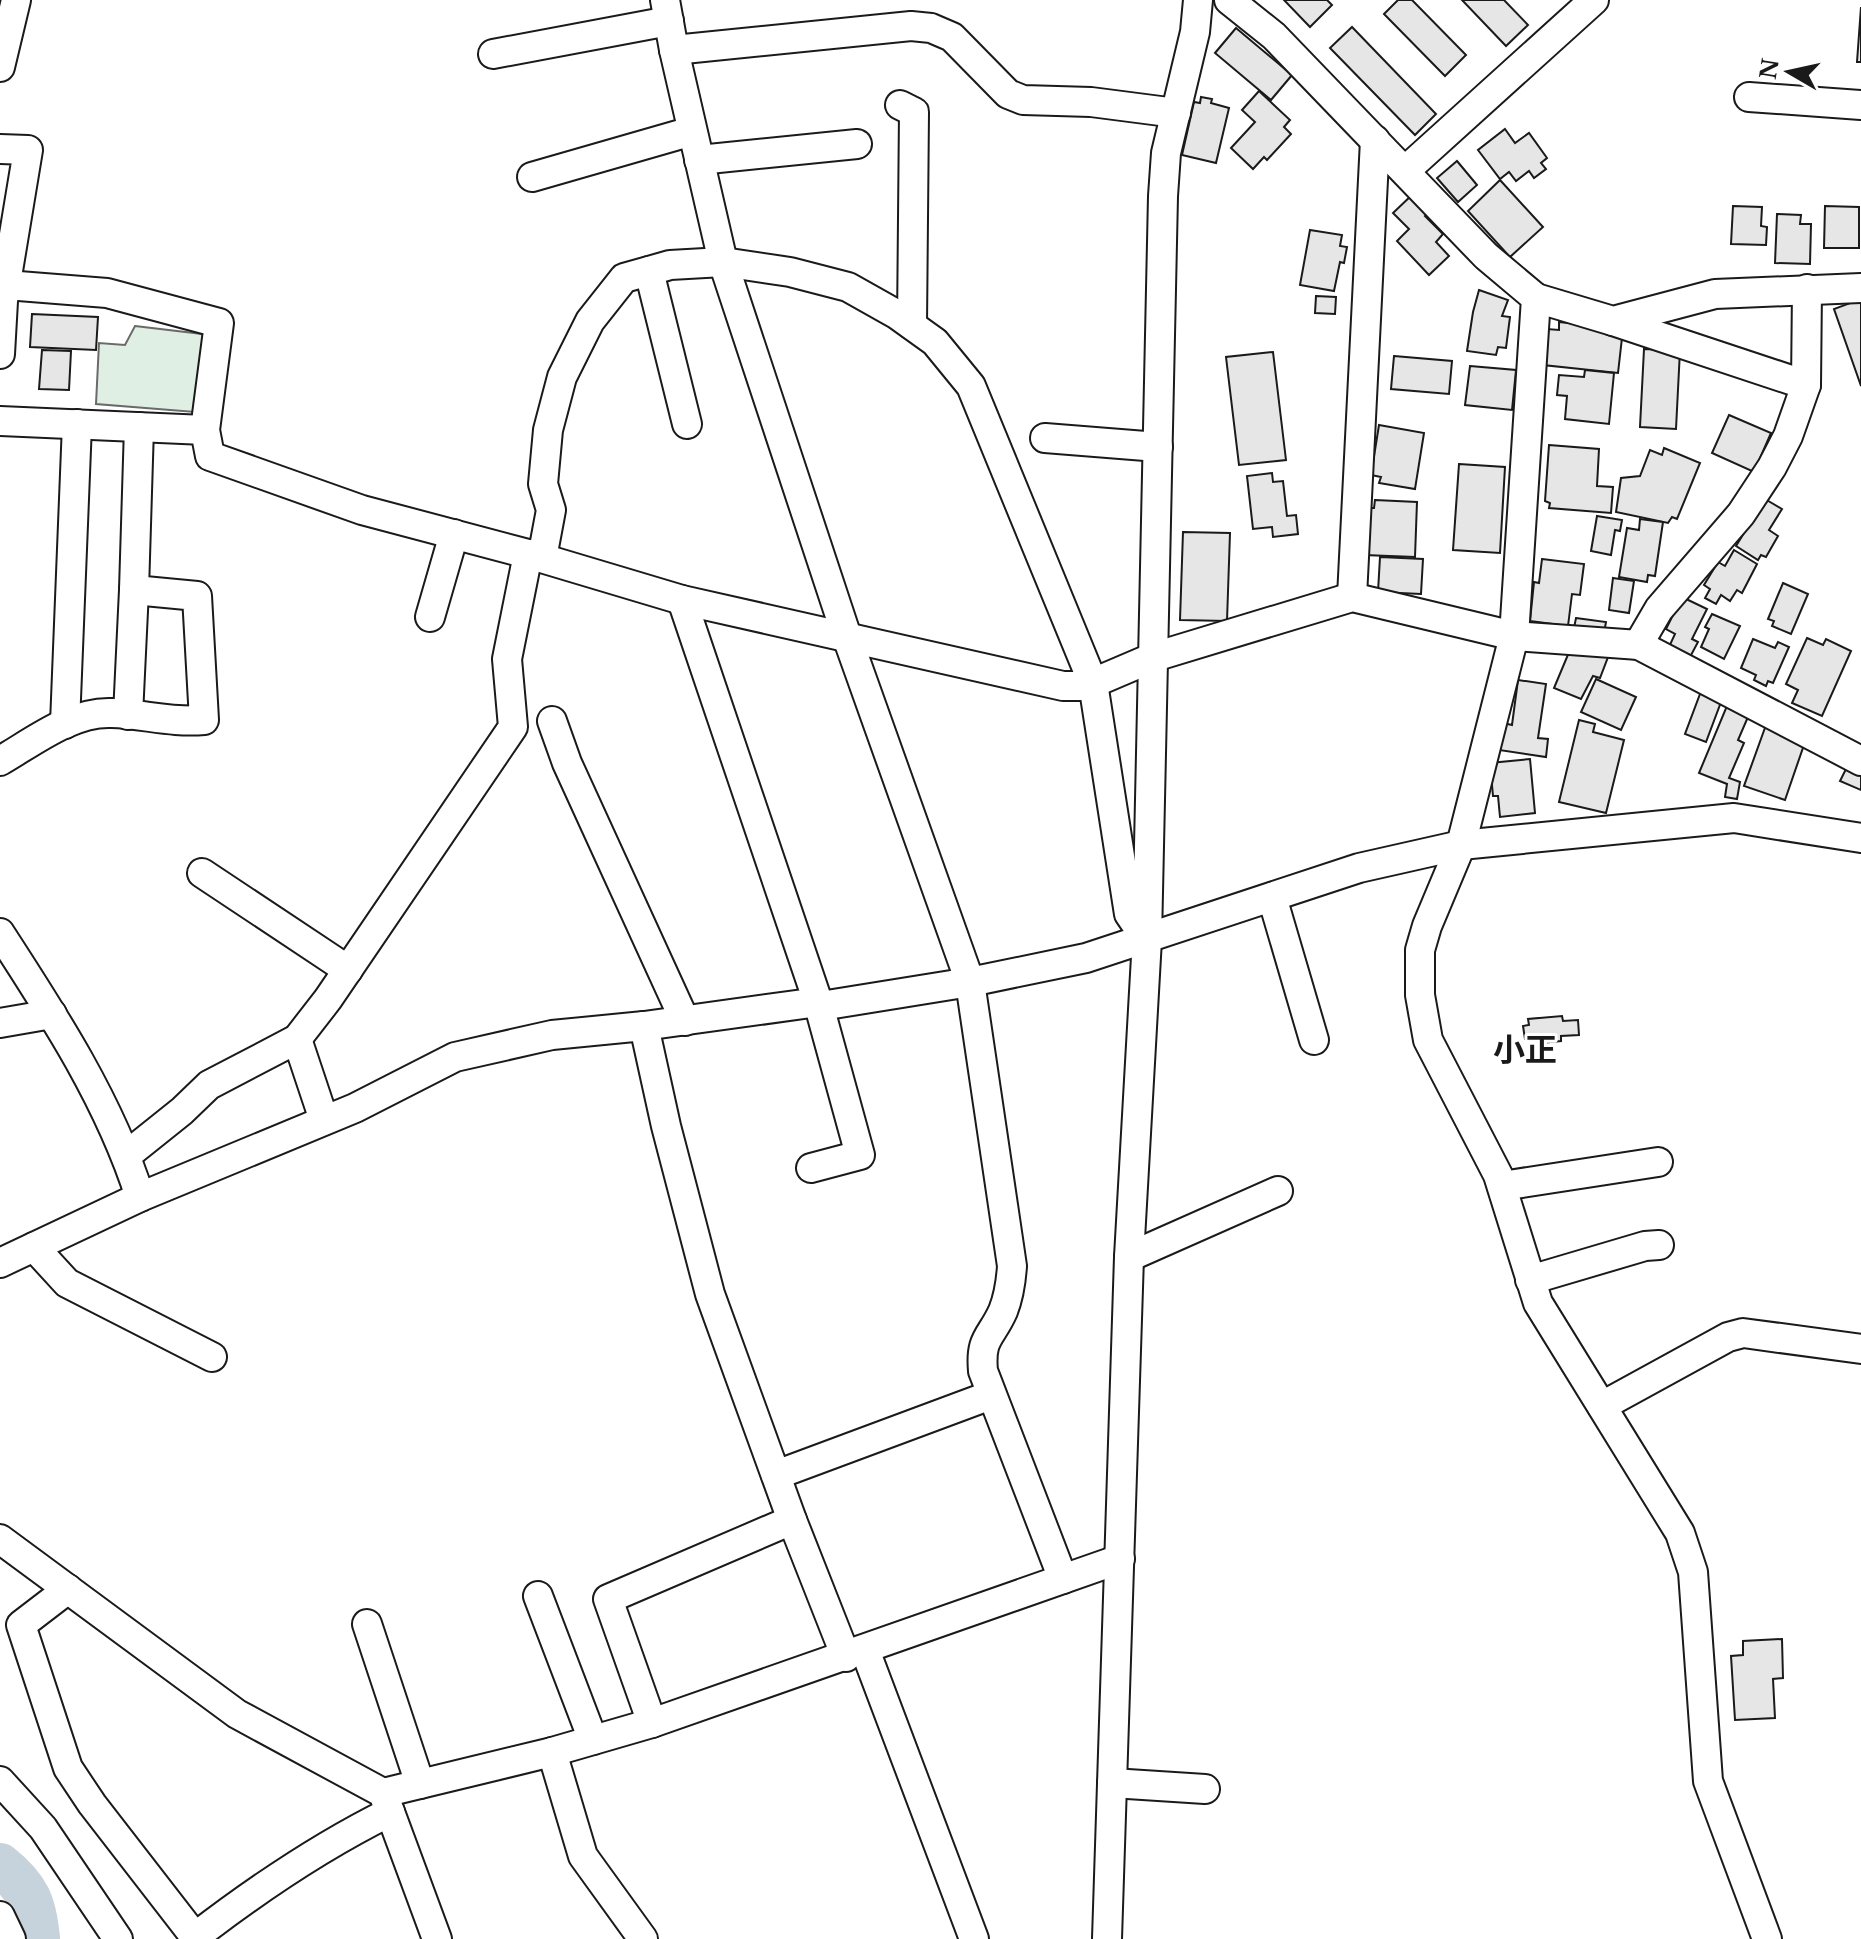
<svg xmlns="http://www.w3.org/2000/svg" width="1861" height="1939" font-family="'Libre Baskerville','Noto Sans JP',serif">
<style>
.green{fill:#e0efe3;stroke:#6a6a6a;stroke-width:2}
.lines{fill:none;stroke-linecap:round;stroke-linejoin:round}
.river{stroke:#c6d2dc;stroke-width:44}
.building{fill:#e6e6e6;stroke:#1a1a1a;stroke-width:2}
.minor-casing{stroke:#1a1a1a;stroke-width:32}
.minor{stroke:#fff;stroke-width:28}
.labels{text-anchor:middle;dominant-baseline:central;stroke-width:6;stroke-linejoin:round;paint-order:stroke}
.quarter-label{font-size:32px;font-weight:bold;fill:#1a1a1a;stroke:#fff}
</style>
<rect width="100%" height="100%" fill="#fff"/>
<polygon class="green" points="135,326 202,334 205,339 195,412 96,404 99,343 125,345"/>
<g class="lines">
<path class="river" d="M0,1865C28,1887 35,1904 38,1939"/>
</g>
<g class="building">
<polygon points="1284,0 1327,0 1332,5 1310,27"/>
<polygon points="1398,0 1412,0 1466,55 1445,76 1384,14"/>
<polygon points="1462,0 1504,0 1528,25 1506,46"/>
<polygon points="1861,7 1861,62 1857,62"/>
<polygon points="1352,27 1436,114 1415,135 1330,48"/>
<polygon points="1236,28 1292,75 1271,100 1215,53"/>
<polygon points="1259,91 1290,120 1284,127 1291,134 1267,160 1264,157 1253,169 1231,148 1255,122 1242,110"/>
<polygon points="1201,97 1212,99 1211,103 1229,108 1216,163 1182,155 1194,102 1200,103"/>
<polygon points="1505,129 1515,143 1529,133 1547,158 1541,163 1546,169 1534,178 1529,171 1516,181 1509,172 1500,179 1478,150"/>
<polygon points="1457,161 1477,185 1458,202 1437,178"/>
<polygon points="1500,180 1543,227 1510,257 1468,211"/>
<polygon points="1414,193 1431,211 1425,216 1443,234 1436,242 1449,256 1429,275 1397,241 1409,229 1393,213"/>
<polygon points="1733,206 1762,207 1761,226 1767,227 1766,245 1731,244"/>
<polygon points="1825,206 1859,207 1859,248 1824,248"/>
<polygon points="1777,214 1801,215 1800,224 1811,224 1810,264 1775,263"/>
<polygon points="1310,230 1342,235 1340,246 1347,247 1344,263 1340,262 1334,291 1300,285"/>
<polygon points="1479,290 1508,300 1502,316 1510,317 1506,348 1498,347 1496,355 1467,351 1473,312"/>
<polygon points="1316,296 1336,297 1335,314 1315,313"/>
<polygon points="1861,299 1861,386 1834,309"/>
<polygon points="32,314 98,317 96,350 30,347"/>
<polygon points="1559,322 1623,329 1618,373 1543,365 1547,329 1559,330"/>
<polygon points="1644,349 1680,350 1676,429 1640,427"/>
<polygon points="42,350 71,351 69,390 39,389"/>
<polygon points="1273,352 1286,460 1239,465 1226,357"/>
<polygon points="1394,356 1452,361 1449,394 1391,389"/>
<polygon points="1470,366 1516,370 1512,410 1465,405"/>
<polygon points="1585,370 1614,373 1609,424 1565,419 1567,396 1557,395 1559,375 1584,377"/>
<polygon points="1729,415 1771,433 1754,472 1712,453"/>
<polygon points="1379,425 1424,433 1415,489 1379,483 1381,477 1371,475"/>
<polygon points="1549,445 1599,449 1597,486 1613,487 1611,513 1549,508 1550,503 1545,501"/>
<polygon points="1664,448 1700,463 1677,519 1672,517 1668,523 1616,512 1621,478 1640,476 1650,450 1662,455"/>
<polygon points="1459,464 1505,467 1500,553 1453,550"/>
<polygon points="1272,473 1273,482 1283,481 1287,516 1296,515 1298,534 1273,537 1272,527 1253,529 1247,476"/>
<polygon points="1765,499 1782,509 1769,530 1778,536 1766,557 1761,555 1758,560 1736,546"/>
<polygon points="1375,500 1417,502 1415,557 1364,555 1365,508 1374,508"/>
<polygon points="1597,516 1622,520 1620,531 1615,530 1611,555 1591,551"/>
<polygon points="1640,519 1663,522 1655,576 1648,575 1647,582 1619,577 1627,528 1639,530"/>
<polygon points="1183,532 1230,533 1227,621 1180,620"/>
<polygon points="1734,550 1757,564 1742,593 1737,590 1730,601 1721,595 1716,604 1705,598 1710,589 1704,585 1718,562 1725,566"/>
<polygon points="1380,557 1423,559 1421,594 1378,592"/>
<polygon points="1542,559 1584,564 1580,595 1572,594 1568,626 1530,621 1534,582 1539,583"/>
<polygon points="1613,578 1634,581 1629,613 1609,610"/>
<polygon points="1783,583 1808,594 1791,634 1772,626 1774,621 1768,619"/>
<polygon points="1682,597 1707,609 1692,639 1698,642 1689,659 1668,649 1675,634 1666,629"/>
<polygon points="1712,614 1740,626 1724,659 1701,647 1709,629 1705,627"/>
<polygon points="1576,618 1606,622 1603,638 1573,633"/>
<polygon points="1807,638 1823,645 1826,639 1851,651 1822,716 1792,703 1798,690 1786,684"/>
<polygon points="1753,639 1775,648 1778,642 1789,647 1773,683 1768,681 1766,686 1754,680 1756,675 1741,668"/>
<polygon points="1572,645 1608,657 1600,678 1593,676 1581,699 1554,688"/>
<polygon points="1596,679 1636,697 1621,730 1581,712"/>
<polygon points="1518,680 1546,684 1538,738 1548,739 1546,757 1499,750 1503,723 1512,725"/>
<polygon points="1703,686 1724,694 1706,742 1685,734"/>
<polygon points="1729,701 1751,710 1738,740 1744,743 1729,778 1740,782 1737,799 1725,797 1727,784 1699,773"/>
<polygon points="1579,720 1595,724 1593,732 1624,740 1606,813 1559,802"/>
<polygon points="1766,725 1806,739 1785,800 1744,786"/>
<polygon points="1530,759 1535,813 1500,817 1498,796 1493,796 1490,763"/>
<polygon points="1850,761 1861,767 1861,790 1840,781"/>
<polygon points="1562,1016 1563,1021 1578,1020 1579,1035 1561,1036 1561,1041 1530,1044 1530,1039 1525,1039 1523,1026 1529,1025 1528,1019"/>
<polygon points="1782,1639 1783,1678 1773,1679 1775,1718 1735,1720 1731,1656 1743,1655 1743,1641"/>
</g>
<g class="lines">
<g class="minor-casing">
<g id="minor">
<path d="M665,0L674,50L723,262L847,637L970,982L1012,1266C1011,1281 1009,1296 1003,1311C991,1338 980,1337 983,1371L1063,1579"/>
<polyline points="1229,0 1274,36 1486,256 1536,298 1514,636 1461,845 1427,926 1420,950 1420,995 1428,1040 1498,1175 1538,1303 1680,1533 1693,1572 1708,1781 1767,1939"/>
<polyline points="674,50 911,26 931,28 952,37 1008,94 1023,100 1091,102 1176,113"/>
<polyline points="493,54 669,21"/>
<polyline points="0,67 16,0"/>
<polyline points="1749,97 1861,105"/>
<polyline points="900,105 914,112 912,325"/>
<polyline points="0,149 28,150 3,301 0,354"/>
<polyline points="699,160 857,144"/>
<polyline points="1406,170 1594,0"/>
<polyline points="532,177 692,131"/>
<polyline points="649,271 687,424"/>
<polyline points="6,285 107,293 219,323 205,430 210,456 362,510 528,554 682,600 1063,686 1081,686 1093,683 1154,657 1352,597 1514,636 1639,645 1861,761"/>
<polyline points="1536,298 1613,321 1715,294 1861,288"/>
<polyline points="1613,321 1806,385"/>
<polyline points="0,421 205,430"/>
<polyline points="1045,438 1158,447"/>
<polyline points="542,558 551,510 543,484 548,430 562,377 590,321 624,278 670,265 723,262 790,272 848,287 896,314 935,342 971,386 1093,683 1129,914 1146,939"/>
<polyline points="1352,597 1375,140"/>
<polyline points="682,600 818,1002 860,1155 811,1168"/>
<polyline points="430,617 454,534"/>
<polyline points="1638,645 1659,609 1741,514 1772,467 1788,436 1806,385 1807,289"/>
<polyline points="128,715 134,590"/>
<polyline points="552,721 567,763 685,1021"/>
<polyline points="65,724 77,424"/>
<path d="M0,761C33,742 72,711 112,713C143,714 172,723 204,720L197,596L134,590L139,427"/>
<polyline points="202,873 348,970"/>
<polyline points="1272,897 1314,1040"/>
<path d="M0,933C54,1016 110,1102 140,1197"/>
<polyline points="0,1023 52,1014"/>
<polyline points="644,1026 666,1126 710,1294 792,1520 846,1657"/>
<polyline points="297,1039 324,1120"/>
<polyline points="127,1155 182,1111 209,1085 297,1039 328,999 513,727 507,659 528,554"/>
<polyline points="1502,1186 1658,1162"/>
<polyline points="34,1247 67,1283 212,1357"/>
<polyline points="1129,1257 1278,1191"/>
<polyline points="0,1263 140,1197 355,1108 455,1057 552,1035 644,1026 818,1002 827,1005 970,982 1086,958 1359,868 1461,845 1734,818 1861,838"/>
<polyline points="1530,1280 1645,1246 1659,1245"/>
<polyline points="1602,1406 1728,1337 1743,1333 1861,1349"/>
<polyline points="776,1475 991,1395"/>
<polyline points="0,1539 237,1714 383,1793 437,1939"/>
<path d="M68,1589L21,1625L68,1768L92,1804L195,1937C256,1890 321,1846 390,1812"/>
<polyline points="538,1596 593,1740"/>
<polyline points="367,1624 420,1784"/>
<polyline points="865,1650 974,1939"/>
<polyline points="652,1723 608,1599 792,1520"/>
<polyline points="552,1752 583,1856 643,1939"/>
<polyline points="0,1781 43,1828 118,1939"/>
<polyline points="1112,1783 1205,1789"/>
<polyline points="383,1793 552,1752 652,1723 1120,1559"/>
<polyline points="0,1916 11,1939"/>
<polyline points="1107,1939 1129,1257 1147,939 1163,196 1166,153 1195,32 1198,0"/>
</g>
</g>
<use href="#minor" class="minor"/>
</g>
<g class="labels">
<g class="quarter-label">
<text x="1525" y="1050">小正</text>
</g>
</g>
<g transform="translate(1789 72) rotate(279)" stroke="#ffffff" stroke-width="6" paint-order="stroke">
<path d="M0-6L14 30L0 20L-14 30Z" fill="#1a1a1a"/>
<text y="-12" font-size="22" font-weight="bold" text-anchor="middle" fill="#1a1a1a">N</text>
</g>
</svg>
